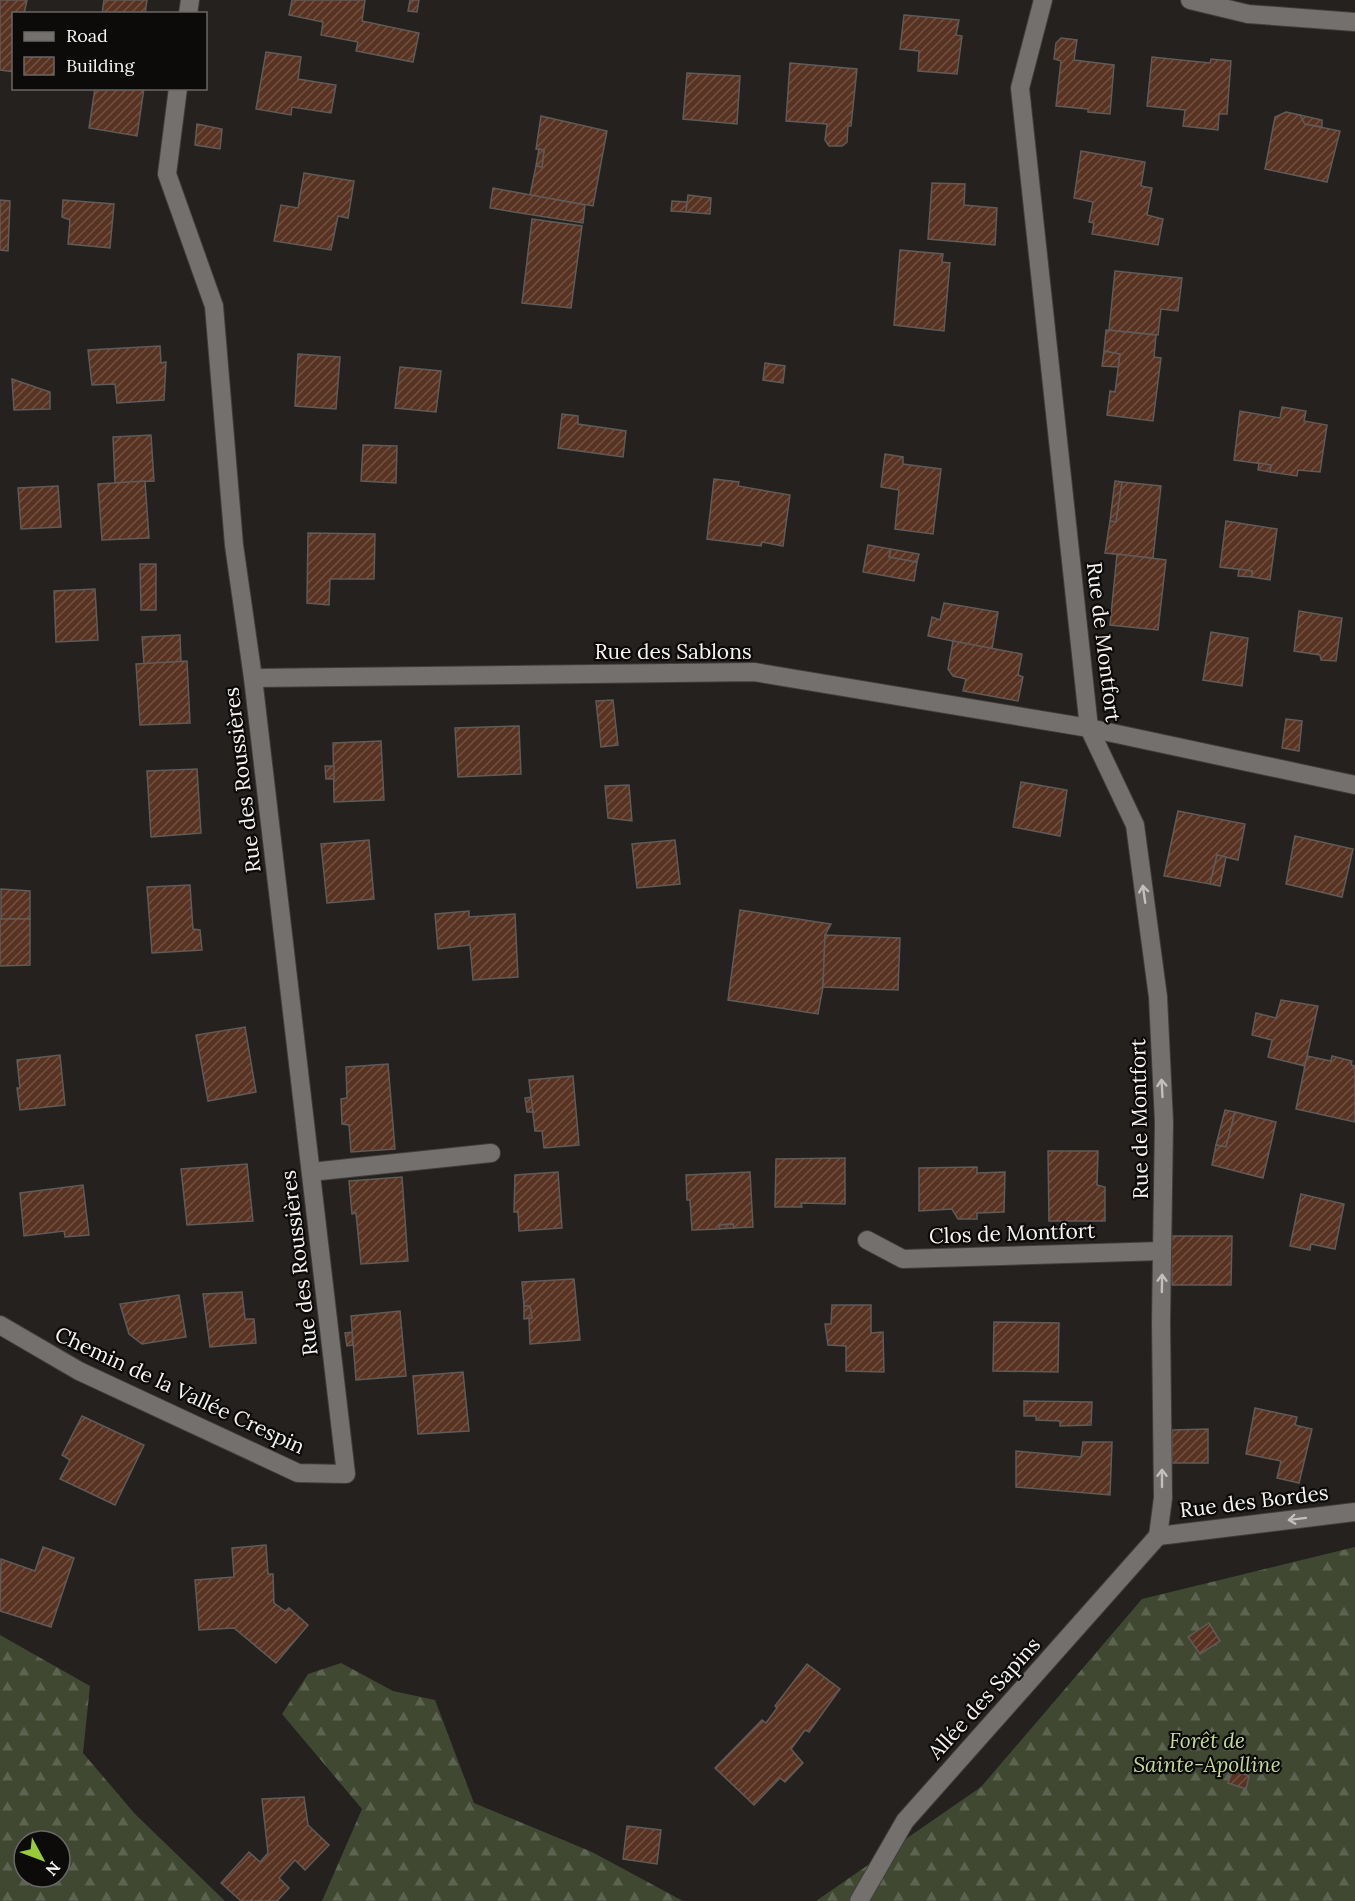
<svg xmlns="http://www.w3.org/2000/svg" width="1355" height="1901" font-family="Lora,serif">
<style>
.forest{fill:url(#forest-firs);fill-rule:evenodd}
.building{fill:url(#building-hatch);stroke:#5f5b59;stroke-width:1.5}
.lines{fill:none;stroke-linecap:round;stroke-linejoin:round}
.minor-casing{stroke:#403e3c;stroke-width:20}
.minor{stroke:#74706d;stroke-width:18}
.oneway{stroke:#c3bfbd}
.labels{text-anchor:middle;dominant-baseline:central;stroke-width:4.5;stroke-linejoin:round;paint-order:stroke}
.street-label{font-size:21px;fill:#f7f4f3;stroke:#0c0b0a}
.park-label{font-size:21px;font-style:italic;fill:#c3da98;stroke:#0c0b0a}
</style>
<defs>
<pattern id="forest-firs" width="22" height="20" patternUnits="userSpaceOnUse" patternTransform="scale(1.5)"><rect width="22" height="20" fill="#404832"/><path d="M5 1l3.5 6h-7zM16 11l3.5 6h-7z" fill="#5c6350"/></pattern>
<pattern id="building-hatch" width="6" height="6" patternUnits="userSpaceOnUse" patternTransform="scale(1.5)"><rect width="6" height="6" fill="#593322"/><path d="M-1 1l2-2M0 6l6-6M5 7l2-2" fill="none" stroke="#725143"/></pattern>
</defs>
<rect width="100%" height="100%" fill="#24211f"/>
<g class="forest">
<polygon points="1355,1547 1355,1901 816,1901 981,1787 1142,1599"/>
<path d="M0,1635L90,1686L83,1753L135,1814L225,1901H0ZM24,1841H60V1877H24Z"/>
<polygon points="341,1663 393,1691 435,1700 474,1803 592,1852 683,1901 322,1901 362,1809 282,1714 308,1674"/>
</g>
<g class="building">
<polygon points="0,0 27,0 24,14 14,14 14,72 0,70"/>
<polygon points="104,0 147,0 145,14 102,14"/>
<polygon points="292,0 365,0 362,21 419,33 413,62 356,51 358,42 321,35 323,22 289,15"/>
<polygon points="410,0 419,0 417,12 408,11"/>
<polygon points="904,15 959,20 956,35 962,36 957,74 918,71 919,51 900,49"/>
<polygon points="1061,38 1077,40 1074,60 1114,65 1110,114 1088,112 1088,109 1056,106 1061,61 1054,59 1056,43"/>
<polygon points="266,52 301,57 298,79 336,85 331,113 292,107 291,115 256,109"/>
<polygon points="1152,57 1210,63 1211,59 1231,61 1227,114 1219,114 1218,130 1183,126 1185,110 1147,106"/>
<polygon points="790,63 857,69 851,126 848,126 847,142 842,146 829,146 825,140 827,124 786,121"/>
<polygon points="687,73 740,76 737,124 683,119"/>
<polygon points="95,88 144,88 137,136 89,128"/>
<polygon points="1286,112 1300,115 1305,124 1340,131 1327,182 1265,169 1275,117"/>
<polygon points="1300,115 1322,120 1322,127 1305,124"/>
<polygon points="541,116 607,131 593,206 530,195 536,166 542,167 544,150 536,149"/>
<polygon points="197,124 222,129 220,149 195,145"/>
<polygon points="539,149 544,150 542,167 536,166"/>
<polygon points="1081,151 1145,162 1141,186 1152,188 1147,215 1163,219 1158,245 1092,234 1094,223 1089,222 1093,202 1074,198"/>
<polygon points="304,173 354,181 348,218 338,216 331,250 274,241 281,205 298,208"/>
<polygon points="932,183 965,184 964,205 997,208 995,245 928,239"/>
<polygon points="493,188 585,205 583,223 490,208"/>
<polygon points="688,195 711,198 710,214 686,212"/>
<polygon points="0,200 10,201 8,251 0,250"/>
<polygon points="63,200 114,204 110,248 68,244 70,220 62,217"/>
<polygon points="672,201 687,202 686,212 671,211"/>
<polygon points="532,219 582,226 571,308 522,303"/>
<polygon points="900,250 943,254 942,262 950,263 944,331 894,325"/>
<polygon points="1115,271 1182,278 1178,311 1161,309 1158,335 1109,330"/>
<polygon points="1106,330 1156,335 1154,357 1161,358 1153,421 1107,415 1110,391 1115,392 1120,354 1104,351"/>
<polygon points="160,346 161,363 166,362 164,400 117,403 115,384 92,385 88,350"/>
<polygon points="1104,351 1120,354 1118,367 1102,366"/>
<polygon points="298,354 340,357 336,409 295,406"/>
<polygon points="765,363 785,366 783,383 763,380"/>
<polygon points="400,367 441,371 436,412 395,408"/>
<polygon points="12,379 50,392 50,409 14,410"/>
<polygon points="1282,407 1306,411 1304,421 1327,425 1320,472 1298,470 1297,476 1270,472 1271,465 1234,460 1240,411 1280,418"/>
<polygon points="562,414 578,416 578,424 626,431 623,457 558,448"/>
<polygon points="151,435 154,481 115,483 113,437"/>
<polygon points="363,445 397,446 396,483 361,481"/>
<polygon points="885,454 903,457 903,464 941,469 933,534 895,529 899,490 881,487"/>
<polygon points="1259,463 1271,465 1270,472 1258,470"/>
<polygon points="714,479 739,482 738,486 790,495 783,546 762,542 761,546 707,539"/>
<polygon points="145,481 149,538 102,540 98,484"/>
<polygon points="1115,481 1122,482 1116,522 1110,521"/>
<polygon points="1122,482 1161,486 1153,558 1105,553 1110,521 1116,522"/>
<polygon points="58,486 61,527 21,529 18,488"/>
<polygon points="1226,521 1277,529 1270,580 1252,577 1252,571 1220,567"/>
<polygon points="308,533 375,534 374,579 330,579 329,605 307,603"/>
<polygon points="868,545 891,549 889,557 917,562 914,581 863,572"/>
<polygon points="891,549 919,554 917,562 889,557"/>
<polygon points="1117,554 1166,560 1158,630 1110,625"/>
<polygon points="140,564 156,564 156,610 141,610"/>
<polygon points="1239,569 1252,571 1252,577 1238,576"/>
<polygon points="95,589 98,640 56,642 54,591"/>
<polygon points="944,603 998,612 992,649 928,636 932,617 940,620"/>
<polygon points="1299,611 1342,618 1336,661 1321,660 1320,655 1294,651"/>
<polygon points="1211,632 1248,638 1242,686 1203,680"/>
<polygon points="180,635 181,662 144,664 142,637"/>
<polygon points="953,641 1022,654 1018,675 1023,677 1018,701 963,691 966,679 953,676 948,669"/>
<polygon points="187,661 190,723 140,725 136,664"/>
<polygon points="613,700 618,745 601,747 596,701"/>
<polygon points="1286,719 1302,721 1299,751 1282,748"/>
<polygon points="519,726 521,774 458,777 455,728"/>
<polygon points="381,741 384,800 334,802 333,743"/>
<polygon points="325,766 334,766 334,779 326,779"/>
<polygon points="197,769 201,833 151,837 147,771"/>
<polygon points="1021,782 1067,790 1060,836 1013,827"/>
<polygon points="629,785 632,821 608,818 605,786"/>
<polygon points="1178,811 1245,824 1238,860 1217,855 1210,884 1164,876"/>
<polygon points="1295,836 1353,849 1342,897 1286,884"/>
<polygon points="369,840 374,899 327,903 321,844"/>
<polygon points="675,840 680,884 637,888 632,844"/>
<polygon points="1217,855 1226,857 1220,886 1210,884"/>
<polygon points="190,885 193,929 200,930 202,950 152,953 147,887"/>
<polygon points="1,889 30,891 30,919 1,919"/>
<polygon points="740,910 831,924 825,935 823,987 818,1014 728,1000"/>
<polygon points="469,911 469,917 515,914 518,977 473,980 470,945 438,949 435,914"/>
<polygon points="0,919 30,919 30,965 0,966"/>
<polygon points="825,935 900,938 898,990 823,987"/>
<polygon points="1281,1000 1318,1006 1305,1066 1268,1057 1272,1040 1252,1035 1256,1013 1276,1018"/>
<polygon points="245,1027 256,1092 208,1101 196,1035"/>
<polygon points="60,1055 65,1105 20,1110 17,1088 20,1088 17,1060"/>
<polygon points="1307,1056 1331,1061 1332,1056 1352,1061 1351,1065 1355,1066 1355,1122 1296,1109"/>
<polygon points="388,1064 395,1149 351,1152 349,1125 342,1124 341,1099 347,1098 346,1067"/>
<polygon points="573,1076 579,1145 544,1148 542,1131 535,1131 529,1080"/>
<polygon points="531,1097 533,1112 527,1112 525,1098"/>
<polygon points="1225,1110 1235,1112 1226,1147 1216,1145"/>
<polygon points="1235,1112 1276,1122 1263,1178 1212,1165 1216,1145 1226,1147"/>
<polygon points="1048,1151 1098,1151 1097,1185 1105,1187 1105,1221 1049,1221"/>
<polygon points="845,1158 845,1204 801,1203 802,1207 775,1207 776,1159"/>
<polygon points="247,1164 253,1221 187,1225 181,1169"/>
<polygon points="977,1167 977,1173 1005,1172 1004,1212 977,1213 977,1219 958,1219 952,1209 919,1211 919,1168"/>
<polygon points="558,1172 562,1228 519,1231 518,1212 514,1212 515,1175"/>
<polygon points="750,1172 753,1227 734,1228 733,1224 719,1225 720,1229 692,1230 690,1200 687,1200 686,1175"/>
<polygon points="402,1177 408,1261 361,1264 356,1213 352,1214 349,1181"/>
<polygon points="83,1185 89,1235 65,1237 64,1231 24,1236 20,1193"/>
<polygon points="1301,1194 1344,1204 1335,1249 1311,1244 1310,1250 1290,1246"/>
<polygon points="733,1224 734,1228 720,1229 719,1225"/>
<polygon points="1171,1236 1232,1236 1231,1285 1172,1285"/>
<polygon points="574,1279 580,1340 530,1344 529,1319 532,1318 530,1306 524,1306 522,1282"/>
<polygon points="242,1292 245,1319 254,1319 256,1343 210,1347 203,1294"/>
<polygon points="179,1295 186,1337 142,1344 129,1334 120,1304"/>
<polygon points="832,1305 871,1305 871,1333 883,1332 884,1372 846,1371 846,1346 828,1345 825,1324 831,1324"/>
<polygon points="524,1306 530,1306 532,1318 524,1319"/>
<polygon points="400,1311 406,1376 356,1380 351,1316"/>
<polygon points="994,1322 1059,1323 1058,1372 993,1371"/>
<polygon points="352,1332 353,1345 347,1346 345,1333"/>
<polygon points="463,1372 469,1431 418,1434 413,1376"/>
<polygon points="1024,1401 1092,1402 1091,1425 1060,1426 1060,1421 1036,1420 1036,1416 1024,1416"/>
<polygon points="1255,1408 1297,1417 1295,1425 1312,1429 1299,1483 1277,1478 1281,1461 1246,1454"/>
<polygon points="82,1416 144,1445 115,1505 60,1479 70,1460 62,1455"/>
<polygon points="1208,1429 1208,1463 1172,1463 1172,1430"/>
<polygon points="1083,1442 1112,1442 1110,1495 1016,1487 1016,1451 1081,1457"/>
<polygon points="266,1545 268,1574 273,1574 274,1603 285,1611 289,1608 308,1625 276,1663 234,1628 199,1630 195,1580 234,1577 232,1548"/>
<polygon points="43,1547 74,1558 51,1627 0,1611 1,1559 35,1571"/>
<polygon points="1209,1623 1220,1641 1200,1654 1188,1637"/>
<polygon points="807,1664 840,1689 809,1732 805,1730 791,1749 803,1763 785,1782 780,1778 754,1805 715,1768 762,1720 766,1723 777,1708 775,1706"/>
<polygon points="1233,1770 1249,1776 1246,1789 1228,1783"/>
<polygon points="304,1797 308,1825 329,1845 305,1870 295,1860 279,1878 289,1888 277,1901 241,1901 221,1883 249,1852 260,1862 268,1853 262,1799"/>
<polygon points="627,1826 661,1830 657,1864 623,1859"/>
</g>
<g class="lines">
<g class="minor-casing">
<g id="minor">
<polyline points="1043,0 1020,88 1089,728 1135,825 1158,997 1164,1122 1161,1322 1163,1498 1158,1536"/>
<polyline points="1190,0 1248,14 1355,22"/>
<polyline points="188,14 190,0"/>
<polyline points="253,678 754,672 1089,728 1355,785"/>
<polyline points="311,1172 491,1153"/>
<polyline points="867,1240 903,1259 1162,1251"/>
<polyline points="0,1325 79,1371 298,1473 346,1474 253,678 234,545 214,306 167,174 178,88"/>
<polyline points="1158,1536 1355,1512"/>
<polyline points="859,1901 905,1821 1158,1536"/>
</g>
</g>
<use href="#minor" class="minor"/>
</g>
<defs><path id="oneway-shaft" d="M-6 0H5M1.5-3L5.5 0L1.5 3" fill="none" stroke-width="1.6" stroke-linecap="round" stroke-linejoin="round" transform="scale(1.5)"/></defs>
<g class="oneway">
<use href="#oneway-shaft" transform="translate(1144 894) rotate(-98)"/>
<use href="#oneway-shaft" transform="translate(1162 1088) rotate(-93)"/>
<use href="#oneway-shaft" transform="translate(1162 1283) rotate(-89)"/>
<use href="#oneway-shaft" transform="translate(1162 1478) rotate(-90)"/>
<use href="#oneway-shaft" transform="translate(1297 1519) rotate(173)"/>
</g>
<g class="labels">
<g class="street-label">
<text transform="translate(1104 642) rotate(83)">Rue de Montfort</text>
<text x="673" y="651">Rue des Sablons</text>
<text transform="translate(242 780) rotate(-97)">Rue des Roussières</text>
<text transform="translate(1139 1119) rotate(-91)">Rue de Montfort</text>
<text transform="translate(1012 1233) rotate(-2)">Clos de Montfort</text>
<text transform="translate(299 1263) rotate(-97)">Rue des Roussières</text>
<text transform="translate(180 1390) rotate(25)">Chemin de la Vallée Crespin</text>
<text transform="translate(1254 1501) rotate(-7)">Rue des Bordes</text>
<text transform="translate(984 1698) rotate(-48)">Allée des Sapins</text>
</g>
<g class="park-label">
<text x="1207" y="1740">Forêt de<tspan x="1207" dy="24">Sainte-Apolline</tspan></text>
</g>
</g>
<rect x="12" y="12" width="195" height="78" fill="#0c0b0a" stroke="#6a6867" stroke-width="1.5"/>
<rect x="24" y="32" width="30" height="9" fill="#74706d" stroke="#6a6867" stroke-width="1.5"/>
<text x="66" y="42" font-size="18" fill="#f7f4f3">Road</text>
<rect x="24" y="57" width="30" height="18" fill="url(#building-hatch)" stroke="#6a6867" stroke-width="1.5"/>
<text x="66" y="72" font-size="18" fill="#f7f4f3">Building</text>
<g transform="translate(42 1859) rotate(131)"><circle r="28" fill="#0c0b0a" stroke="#6a6867" stroke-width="1.5"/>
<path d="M0-4.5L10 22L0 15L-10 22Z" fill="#98cb37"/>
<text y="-9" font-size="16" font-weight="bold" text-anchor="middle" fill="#f7f4f3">N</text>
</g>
</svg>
